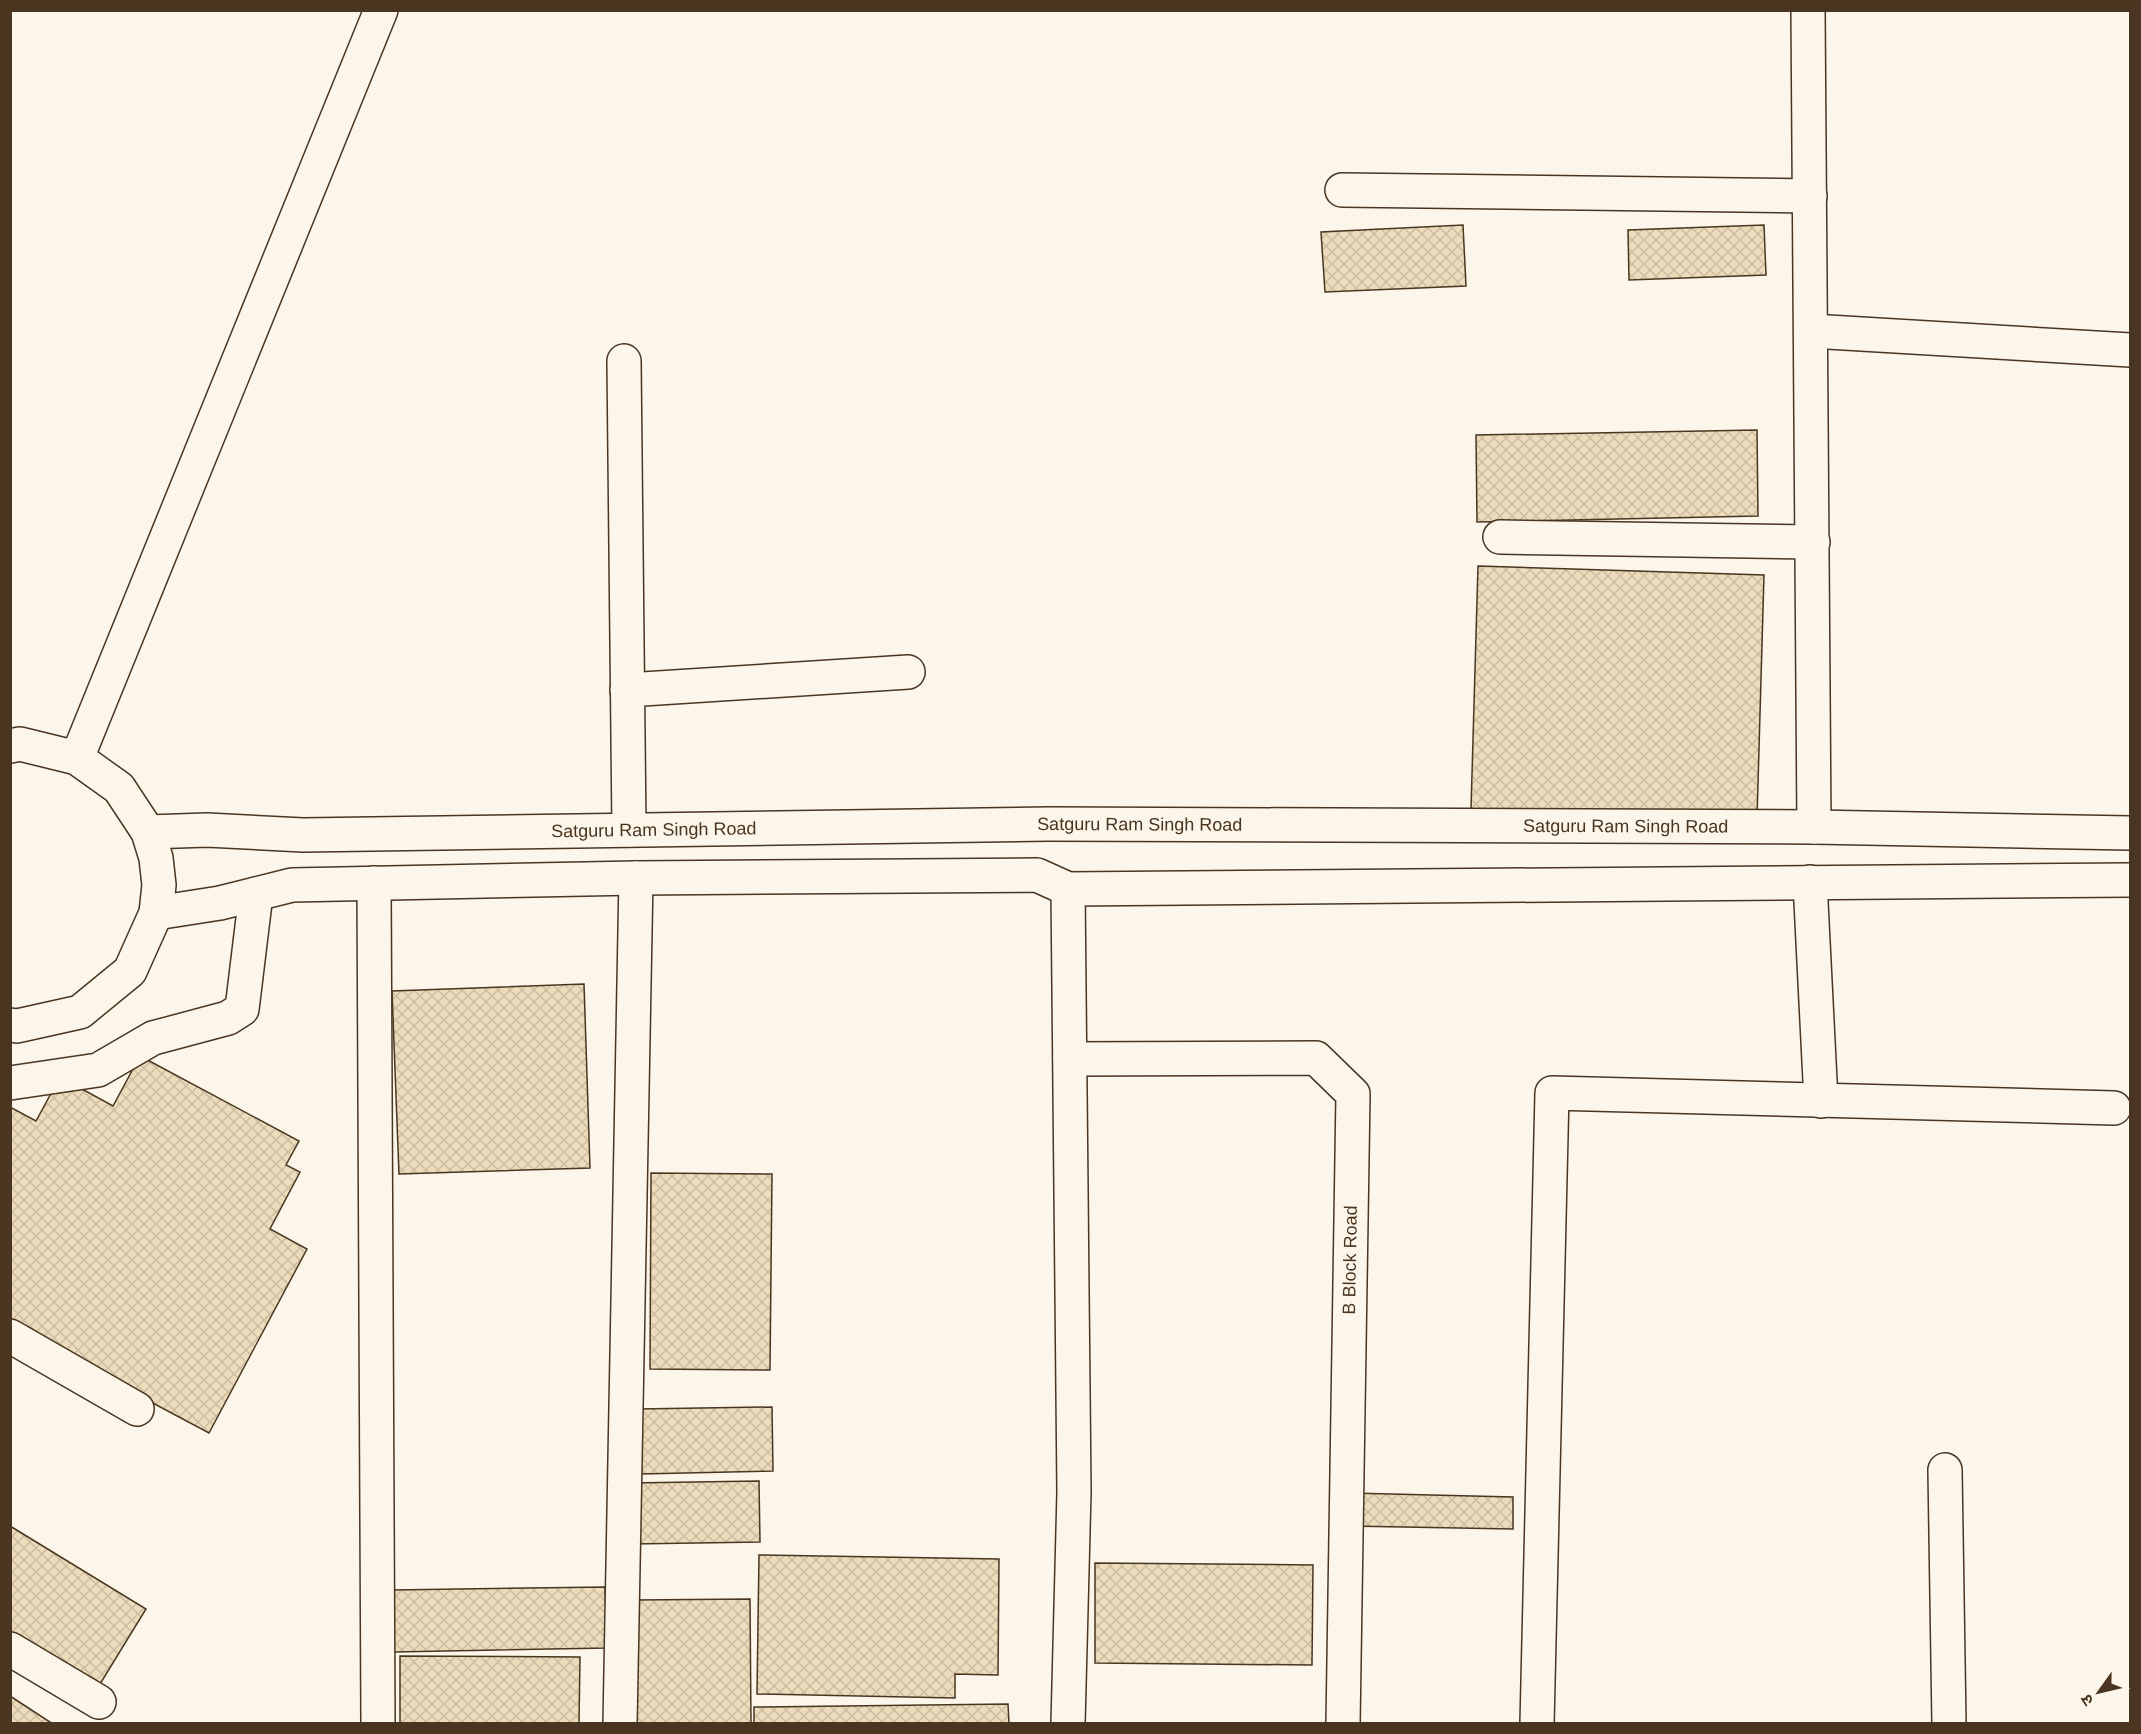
<svg xmlns="http://www.w3.org/2000/svg" width="2141" height="1734" font-family="Arial,'Noto Sans Devanagari',sans-serif">
<style>
.building{fill:url(#building-cross-hatch);stroke:#4a3520;stroke-width:1.5}
.lines{fill:none;stroke-linecap:round;stroke-linejoin:round}
.minor-casing{stroke:#4a3520;stroke-width:36}
.minor{stroke:#fbf6e9;stroke-width:33}
.labels{text-anchor:middle;dominant-baseline:central;stroke-width:4.5;stroke-linejoin:round;paint-order:stroke}
.street-label{font-size:18px;fill:#4a3520;stroke:#fbf6e9}
</style>
<defs>
<pattern id="building-cross-hatch" width="8" height="8" patternUnits="userSpaceOnUse" patternTransform="scale(1.5)"><rect width="8" height="8" fill="#ecdcbc"/><path d="M0 0l8 8M0 8l8-8" fill="none" stroke="#ccbda1"/></pattern>
</defs>
<rect width="100%" height="100%" fill="#fbf6e9"/>
<g class="building">
<polygon points="1463,225 1466,286 1325,292 1321,232"/>
<polygon points="1764,225 1766,275 1629,280 1628,230"/>
<polygon points="1757,430 1758,516 1477,522 1476,435"/>
<polygon points="1478,566 1764,575 1757,818 1471,809"/>
<polygon points="584,984 590,1168 399,1174 392,991"/>
<polygon points="140,1056 299,1141 286,1165 300,1172 270,1229 307,1249 209,1433 10,1327 10,1107 36,1121 60,1077 113,1106"/>
<polygon points="651,1173 772,1174 770,1370 650,1369"/>
<polygon points="772,1407 773,1471 640,1474 638,1409"/>
<polygon points="759,1481 760,1542 631,1544 630,1483"/>
<polygon points="1349,1493 1513,1497 1513,1529 1349,1526"/>
<polygon points="10,1526 146,1609 97,1689 10,1636"/>
<polygon points="759,1555 999,1559 998,1675 955,1674 955,1698 757,1694"/>
<polygon points="1095,1563 1313,1565 1312,1665 1095,1663"/>
<polygon points="605,1587 607,1648 394,1652 393,1590"/>
<polygon points="750,1599 751,1724 634,1724 633,1600"/>
<polygon points="400,1656 580,1657 579,1724 400,1724"/>
<polygon points="10,1696 53,1724 10,1724"/>
<polygon points="1008,1704 1009,1724 754,1724 754,1707"/>
</g>
<g class="lines">
<g class="minor-casing">
<g id="minor">
<polyline points="1808,10 1814,827"/>
<polyline points="1342,190 1810,196"/>
<polyline points="1811,331 2130,350"/>
<polyline points="624,361 629,830"/>
<polyline points="1500,537 1813,542"/>
<polyline points="627,690 908,672"/>
<polyline points="10,746 20,744 77,758 119,788 148,832 156,858 159,885 156,913 130,971 80,1012 17,1026 10,1025"/>
<polyline points="77,758 381,10"/>
<path id="s1" d="M148,832L207,830L303,835L1049,824L1814,827L2130,833"/>
<polyline points="1810,882 1821,1101"/>
<polyline points="374,883 378,1724"/>
<polyline points="1068,889 1074,1492 1068,1724"/>
<polyline points="156,913 220,903 292,885 636,878 1037,875 1068,889 2130,880"/>
<polyline points="1070,1059 1316,1058 1353,1094 1343,1724"/>
<polyline points="10,1083 98,1070 153,1038 228,1018 242,1009 256,894"/>
<polyline points="10,1336 137,1409"/>
<polyline points="1945,1470 1949,1724"/>
<polyline points="10,1649 99,1702"/>
<polyline points="620,1724 636,878"/>
<polyline points="1537,1724 1552,1093 2114,1108"/>
</g>
</g>
<use href="#minor" class="minor"/>
</g>
<g class="labels">
<g class="street-label">
<text stroke="none"><textPath href="#s1" startOffset="992">Satguru Ram Singh Road</textPath></text>
<text stroke="none"><textPath href="#s1" startOffset="1478">Satguru Ram Singh Road</textPath></text>
<text stroke="none"><textPath href="#s1" startOffset="506">Satguru Ram Singh Road</textPath></text>
<text transform="translate(1350 1260) rotate(-89)">B Block Road</text>
</g>
</g>
<rect width="2141" height="1734" fill="none" stroke="#4a3520" stroke-width="24"/>
<g transform="translate(2099 1692) rotate(236)" stroke="#fbf6e9" stroke-width="4.5" paint-order="stroke">
<path d="M0-4.5L10 22L0 15L-10 22Z" fill="#4a3520"/>
<text y="-9" font-size="16" font-weight="bold" text-anchor="middle" fill="#4a3520">उ</text>
</g>
</svg>
